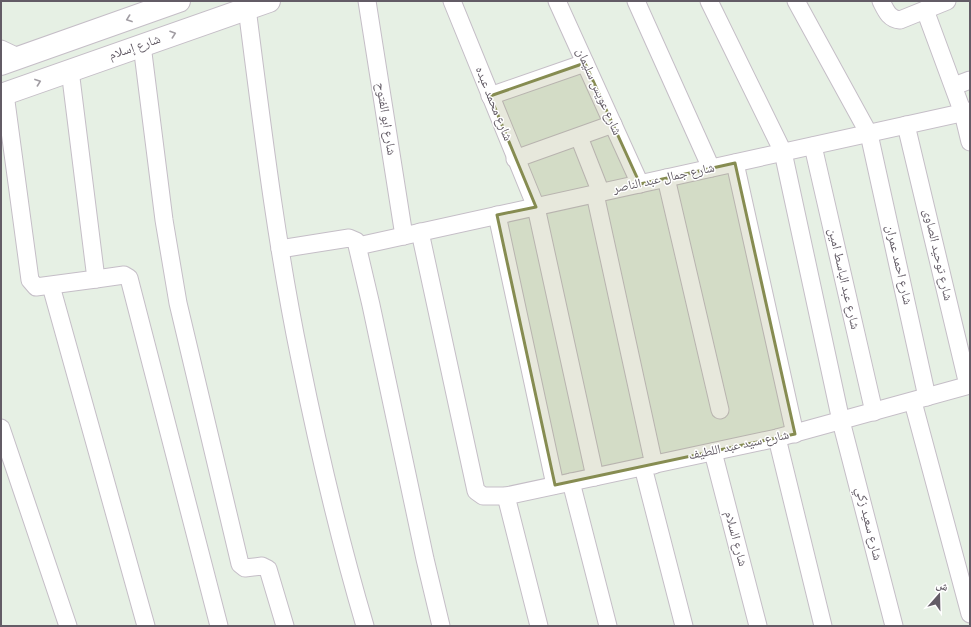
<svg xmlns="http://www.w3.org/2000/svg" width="971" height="627" font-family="Overpass,'Noto Naskh Arabic',sans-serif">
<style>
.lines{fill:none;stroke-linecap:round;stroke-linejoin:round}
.minor-casing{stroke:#c5bec7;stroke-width:19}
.tertiary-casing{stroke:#c5bec7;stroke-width:24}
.minor{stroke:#fff;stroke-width:17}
.tertiary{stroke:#fff;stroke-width:22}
.oneway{stroke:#a19da3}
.marked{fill:#868c51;fill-opacity:0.2;stroke:#868c51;stroke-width:3;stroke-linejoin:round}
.labels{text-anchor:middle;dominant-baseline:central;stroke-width:3;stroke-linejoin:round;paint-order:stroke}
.street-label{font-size:13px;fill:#635c66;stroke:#fff}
</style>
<rect width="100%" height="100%" fill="#e6f0e4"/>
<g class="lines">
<g class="minor-casing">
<g id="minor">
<polyline points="367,1 404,236"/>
<polyline points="452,1 536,207 595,477"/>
<polyline points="557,1 640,184"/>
<polyline points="636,1 711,168"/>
<polyline points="709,1 783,152 841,421 894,626"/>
<polyline points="796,1 869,134 927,397"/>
<path d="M881,1C886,11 889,19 900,20L947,1"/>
<path d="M247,8C262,125 276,243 300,359C318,448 339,538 365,626"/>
<polyline points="925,10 963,113 970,142"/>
<polyline points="142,45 164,220 178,303 240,564 245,568 262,566 268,569 285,626"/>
<polyline points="1,49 20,58"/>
<polyline points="954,86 970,80"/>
<polyline points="5,94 30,280 36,287 96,279 70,70"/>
<polyline points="490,96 585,63"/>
<polyline points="906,125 968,385"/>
<polyline points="579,137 601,193"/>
<polyline points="813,146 874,412"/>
<polyline points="515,159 613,124"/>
<polyline points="735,163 795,434"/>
<polyline points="666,178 720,410"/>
<polyline points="595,194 654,465"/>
<polyline points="497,215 555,485"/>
<polyline points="420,232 476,491 483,496 506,496 777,438 970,385"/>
<polyline points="358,246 970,111"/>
<polyline points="280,249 349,238 356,241 371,305 425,559 441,626"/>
<polyline points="96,279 124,275 129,278 219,626"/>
<polyline points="51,286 146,626"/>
<polyline points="913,402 970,614"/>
<polyline points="1,428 68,626"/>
<polyline points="777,438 823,626"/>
<polyline points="713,452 758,626"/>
<polyline points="643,467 684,626"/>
<polyline points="571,482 608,626"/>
<polyline points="506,496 539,626"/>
</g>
</g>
<g class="tertiary-casing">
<g id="tertiary">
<polyline points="1,64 179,1"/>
<polyline points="1,95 269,1"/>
</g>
</g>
<use href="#minor" class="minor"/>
<use href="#tertiary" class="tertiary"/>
</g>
<defs><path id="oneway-chevron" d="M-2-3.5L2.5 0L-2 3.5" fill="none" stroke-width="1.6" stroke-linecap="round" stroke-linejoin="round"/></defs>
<g class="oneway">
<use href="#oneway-chevron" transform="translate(129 19) rotate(160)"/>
<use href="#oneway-chevron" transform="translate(173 34) rotate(-19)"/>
<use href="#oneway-chevron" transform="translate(38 82) rotate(-20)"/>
</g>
<path class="marked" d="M585,63L640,184L735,163L795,434L555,485L497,215L536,207L490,96Z"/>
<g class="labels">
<g class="street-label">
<text transform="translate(135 48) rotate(-19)">شارع إسلام</text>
<text transform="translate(598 92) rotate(66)">شارع عويس سليمان</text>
<text transform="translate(493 104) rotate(68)">شارع محمد عبده</text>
<text transform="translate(385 119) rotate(81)">شارع ابو الفتوح</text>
<text transform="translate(664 179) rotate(-12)">شارع جمال عبد الناصر</text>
<text transform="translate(937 255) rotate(77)">شارع توحيد الصاوى</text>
<text transform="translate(898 265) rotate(77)">شارع احمد عمران</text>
<text transform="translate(843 279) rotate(77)">شارع عبد الباسط امين</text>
<text transform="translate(739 446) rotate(-12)">شارع سيد عبد اللطيف</text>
<text transform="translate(868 524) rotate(76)">شارع سعيد زكي</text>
<text transform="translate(735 539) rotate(75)">شارع السلام</text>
</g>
</g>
<rect width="971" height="627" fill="none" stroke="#635c66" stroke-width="4"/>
<g transform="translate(939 595) rotate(20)" stroke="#ffffff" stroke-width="3" paint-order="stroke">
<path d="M0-3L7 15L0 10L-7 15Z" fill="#635c66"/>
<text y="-6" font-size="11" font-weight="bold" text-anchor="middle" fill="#635c66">ش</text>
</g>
</svg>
